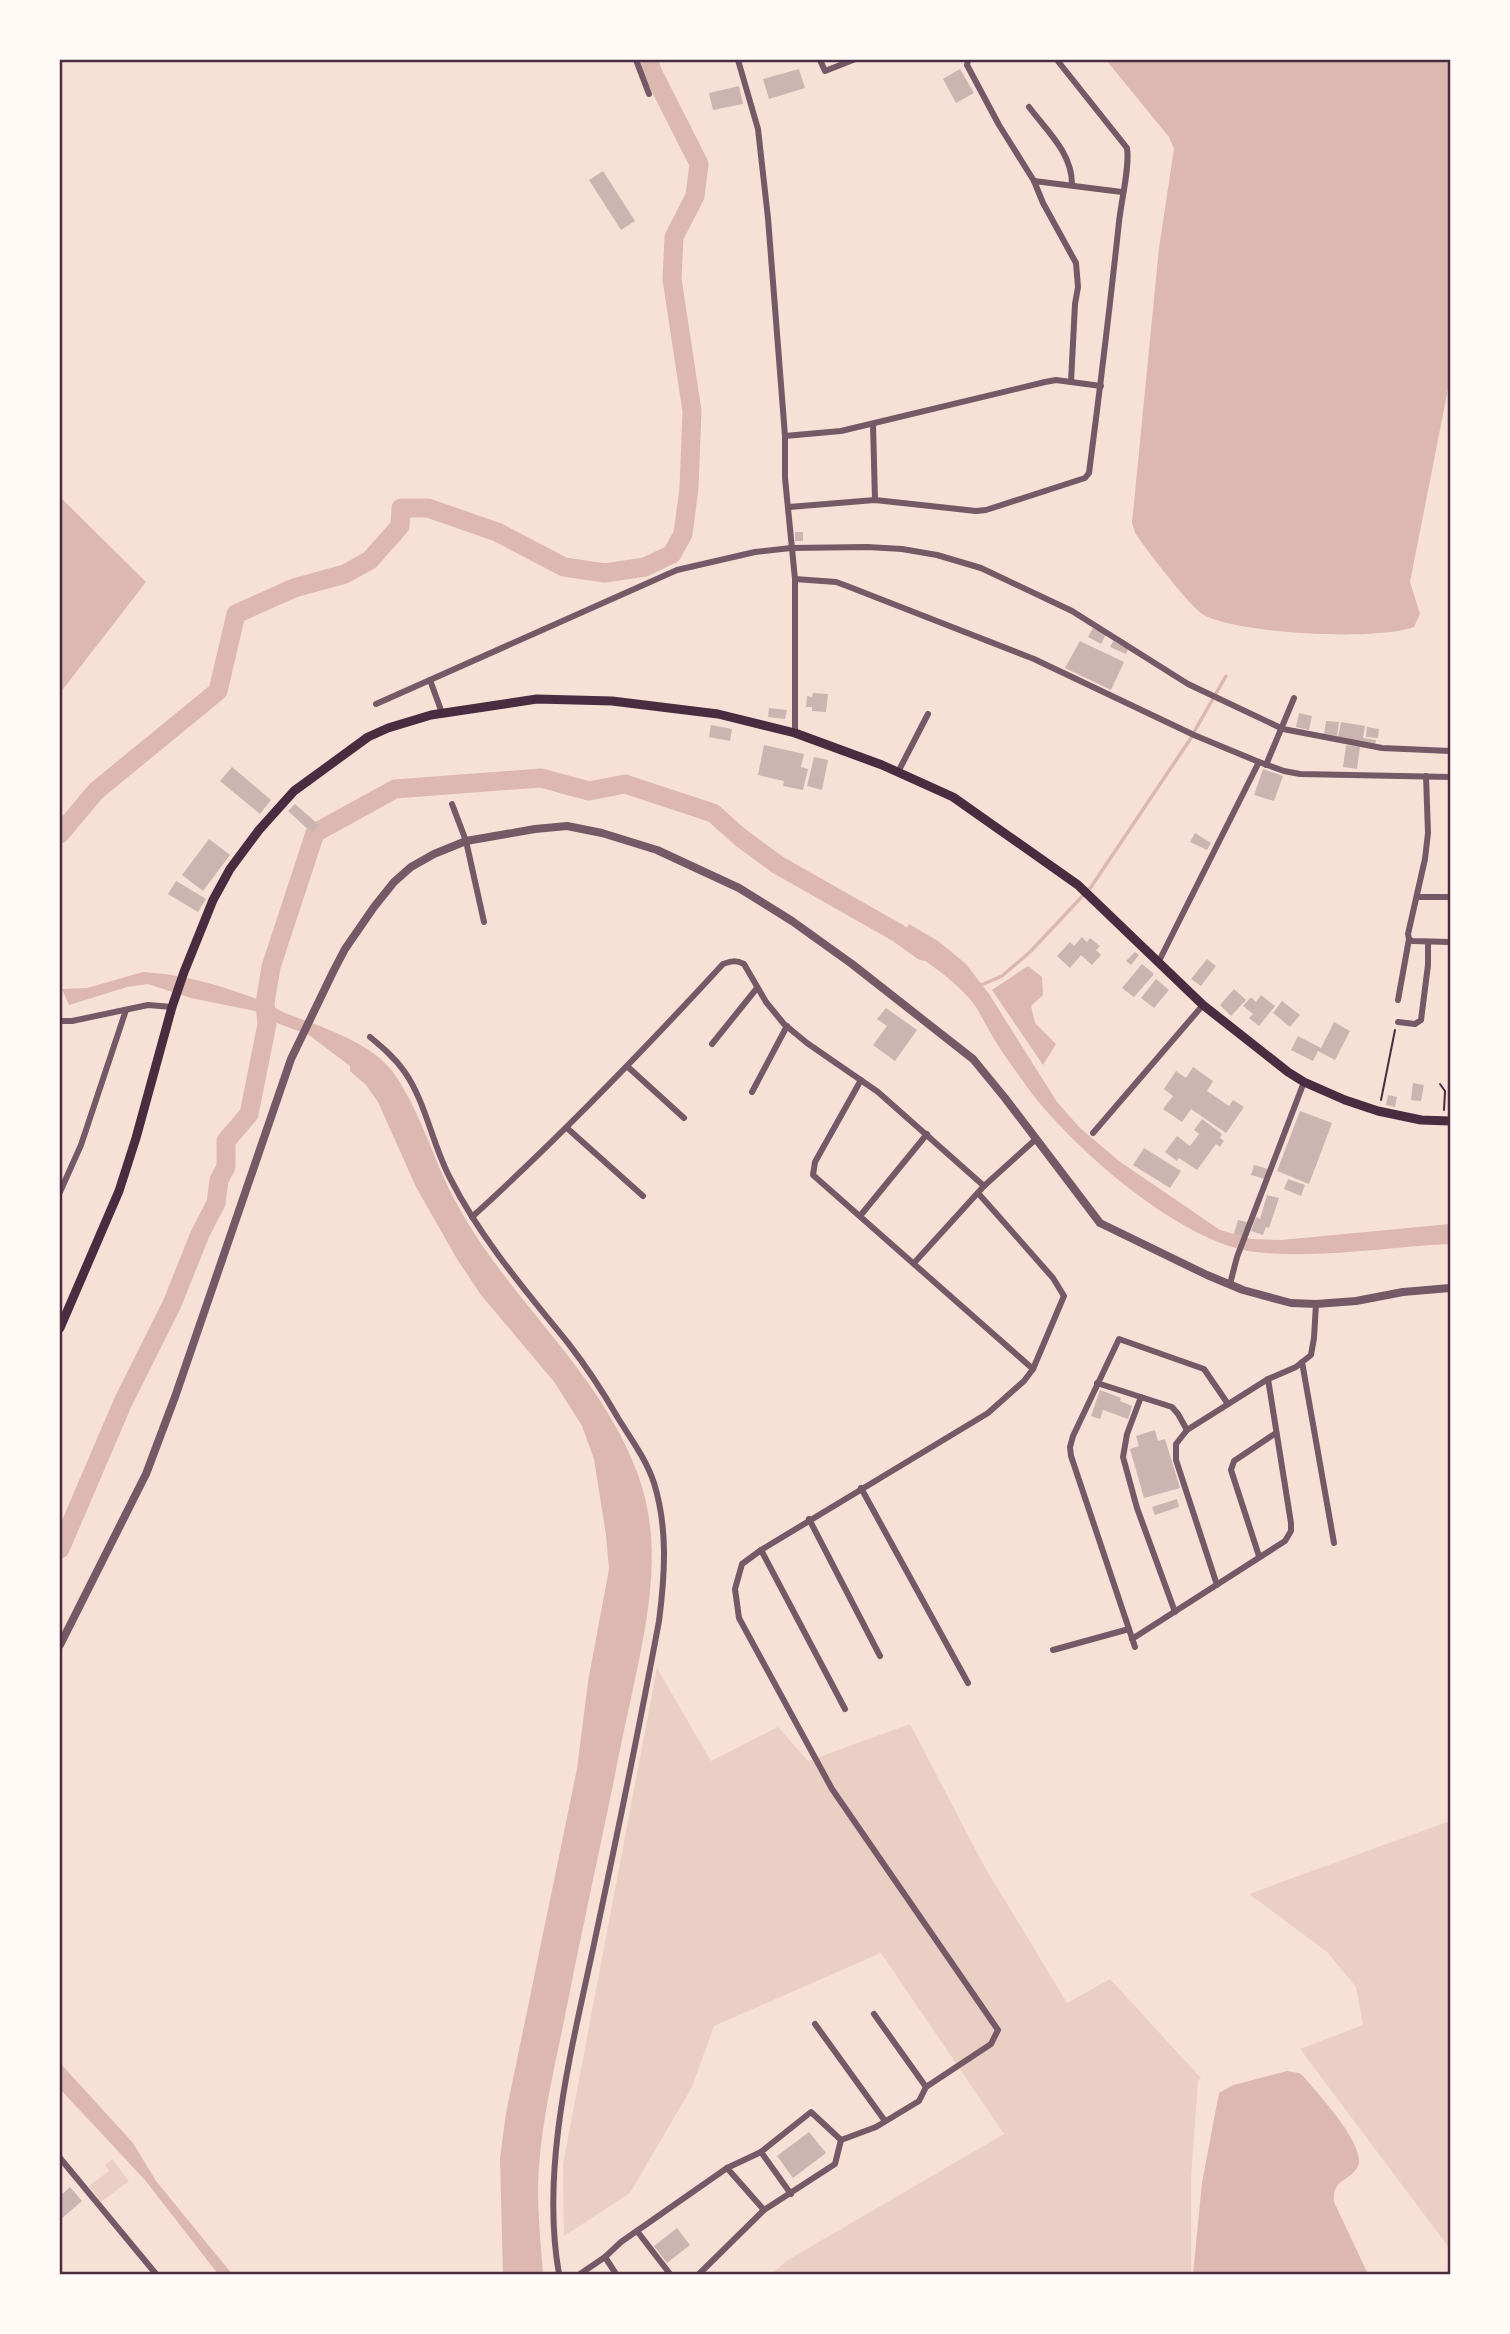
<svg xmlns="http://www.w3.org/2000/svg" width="1510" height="2334" font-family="Quicksand,sans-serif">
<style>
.green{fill:#ebcfc5}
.water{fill:#dcb8b0}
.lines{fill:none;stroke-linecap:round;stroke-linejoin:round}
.stream{stroke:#dcb8b0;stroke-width:3.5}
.river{stroke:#dcb8b0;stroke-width:19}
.building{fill:#ccb4b1}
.path{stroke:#4a2c40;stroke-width:2}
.minor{stroke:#755966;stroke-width:6}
.tertiary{stroke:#755966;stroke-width:8}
.secondary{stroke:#4a2c40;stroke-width:9}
.neatline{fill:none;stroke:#4a2c40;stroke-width:2.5}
</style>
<rect width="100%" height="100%" fill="#f7e1d7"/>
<g class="green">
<polygon points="657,1668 711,1761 778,1727 808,1761 910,1724 983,1864 1067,2003 1110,1979 1201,2078 1198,2081 1191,2178 1191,2274 772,2274 786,2261 1004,2134 881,1953 714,2026 692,2087 630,2193 564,2236 563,2164"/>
<polygon points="1450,1821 1450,2249 1300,2049 1363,2025 1356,1987 1327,1952 1249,1894"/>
<polygon points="112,2159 129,2181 101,2202 89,2186 109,2171 105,2165"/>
</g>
<g class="water">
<path d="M1106,60H1450V379L1410,582L1420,614L1414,627C1378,641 1238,634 1204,615C1190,607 1146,549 1135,533L1132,523L1159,248L1174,149L1169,137Z"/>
<polygon points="60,497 146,582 60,693"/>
<path d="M909,924L938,941L966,964L989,994L1057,1102L1080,1128L1119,1161L1220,1230L1251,1239L1281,1240L1450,1224V1244C1386,1247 1319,1259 1255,1252C1181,1243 1074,1149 1030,1091C1018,1074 1005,1057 994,1039C986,1026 979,1009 969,998C949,976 923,959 898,942Z"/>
<polygon points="1028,966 1042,977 1043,995 1031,1006 1035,1023 1056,1044 1043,1065 992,990"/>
<path d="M143,972C183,974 227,987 264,1002C271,1005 278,1010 285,1013C319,1026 371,1042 393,1072C422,1113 434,1163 458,1206C509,1300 599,1370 637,1472C666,1548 646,1627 630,1703C624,1729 619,1754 614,1780C597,1862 579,1944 563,2026C552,2078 539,2134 538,2188C538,2217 541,2246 543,2274H503L500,2158L506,2113L577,1769L588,1682L609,1569L606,1535L594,1459L582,1426L555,1383L481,1295L457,1259L416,1187L378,1102L366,1085L350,1071V1066L309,1035L269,1020L255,1011L191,998L148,984L127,987L69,1005L62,989L87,988Z"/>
<polygon points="60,2063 133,2143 156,2181 232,2274 218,2274 145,2180 60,2089"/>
<path d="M1287,2071L1299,2073L1303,2076C1316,2092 1370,2148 1357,2168C1347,2183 1333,2178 1334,2202L1368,2274H1193L1202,2183L1219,2093L1233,2085Z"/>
</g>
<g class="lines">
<g class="stream">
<polyline points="1194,732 1226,676"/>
<polyline points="979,986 1002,976 1030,952 1091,887 1193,735"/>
</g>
<g class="river">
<polyline points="60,834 96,791 218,691 236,614 294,588 345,574 370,560 400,526 401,508 428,508 497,532 564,567 605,573 645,567 672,554 683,534 689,488 692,411 672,279 674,237 695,196 699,164 652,71 649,60"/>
<polyline points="60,1549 123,1402 172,1304 200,1234 216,1203 219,1180 226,1167 226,1141 249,1114 267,1024 265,1003 271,967 315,833 395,789 541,778 589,791 625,784 713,813 740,837 778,865 898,933 923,951"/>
</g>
</g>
<g class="building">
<polygon points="799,69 805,88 769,99 763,79"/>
<polygon points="960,69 974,93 956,103 943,79"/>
<polygon points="739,86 743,104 713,110 709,93"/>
<polygon points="603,171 635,221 621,230 589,180"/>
<rect x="795" y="532" width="8" height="9"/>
<polygon points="1093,628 1106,634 1101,644 1088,637"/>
<polygon points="1080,641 1124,662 1111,690 1065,668"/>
<polygon points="1113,641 1128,649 1126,654 1110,647"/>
<polygon points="813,693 828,694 826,712 812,711 812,707 806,707 807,696 812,697"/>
<polygon points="769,708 787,710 785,719 768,717"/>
<polygon points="1299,713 1312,716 1309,730 1296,727"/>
<polygon points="1326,721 1339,722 1337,736 1324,734"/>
<polygon points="1341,722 1365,726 1363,738 1376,740 1375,745 1338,737"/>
<polygon points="711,725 732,729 730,741 709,737"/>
<polygon points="1367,727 1379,729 1378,738 1366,737"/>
<polygon points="764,745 804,754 801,767 808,769 803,790 783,786 784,781 758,775"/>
<polygon points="1346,745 1360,747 1357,769 1343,767"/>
<polygon points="814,757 828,760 822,790 807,786"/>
<polygon points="232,767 271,800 260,814 220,781"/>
<polygon points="1263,769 1283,776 1274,801 1254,795"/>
<polygon points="295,804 319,825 312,833 288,811"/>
<polygon points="1195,833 1211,843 1207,850 1190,842"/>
<polygon points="209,839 230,855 203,891 182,875"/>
<polygon points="176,881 206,899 198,912 168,894"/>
<polygon points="1082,937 1087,942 1090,938 1100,946 1096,950 1101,955 1092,965 1081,955 1070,968 1057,956 1070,942 1074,946"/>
<polygon points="1135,952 1139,955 1131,965 1126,961"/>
<polygon points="1207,959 1216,966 1201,986 1191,979"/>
<polygon points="1142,964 1154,974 1134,997 1122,988"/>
<polygon points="1156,979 1169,990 1154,1008 1141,998"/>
<polygon points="1234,989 1246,1000 1231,1016 1220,1005"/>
<polygon points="1261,995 1275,1006 1259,1026 1249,1018 1253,1014 1243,1006 1251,997 1256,1002"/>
<polygon points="1282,1001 1300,1015 1290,1027 1273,1013"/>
<polygon points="886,1008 917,1030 895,1061 873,1045 887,1026 877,1019"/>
<polygon points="1334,1022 1350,1031 1335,1060 1318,1051 1313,1061 1291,1050 1298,1036 1321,1048"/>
<polygon points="1193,1067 1213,1081 1207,1091 1229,1106 1233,1100 1244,1107 1226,1133 1191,1109 1182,1122 1163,1109 1173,1096 1164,1089 1176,1071 1186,1078"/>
<polygon points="1413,1083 1424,1085 1421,1101 1411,1100"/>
<polygon points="1388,1095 1397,1097 1395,1107 1386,1105"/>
<polygon points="1300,1111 1332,1123 1309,1184 1277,1171"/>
<polygon points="1202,1119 1222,1134 1220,1138 1224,1141 1220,1147 1216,1144 1197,1170 1179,1158 1177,1161 1165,1152 1177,1136 1190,1146 1199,1134 1194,1130"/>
<polygon points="1144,1148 1181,1171 1170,1188 1133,1165"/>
<polygon points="1254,1165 1268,1169 1265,1179 1251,1175"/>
<polygon points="1288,1179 1305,1185 1301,1196 1284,1189"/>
<polygon points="1267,1195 1279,1198 1269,1228 1266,1227 1263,1235 1251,1231 1256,1217 1260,1219"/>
<polygon points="1238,1220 1247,1222 1243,1237 1234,1234"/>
<polygon points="1100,1390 1121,1398 1120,1401 1132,1406 1128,1419 1103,1410 1100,1419 1091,1416"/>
<polygon points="1155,1430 1158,1441 1165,1439 1180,1488 1144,1498 1130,1449 1139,1446 1136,1436"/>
<polygon points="1177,1499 1179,1507 1155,1515 1152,1507"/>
<polygon points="809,2132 826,2153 793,2178 777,2156"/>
<polygon points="70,2187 82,2201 60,2220 60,2196"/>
<polygon points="677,2228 690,2245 667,2263 654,2246"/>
</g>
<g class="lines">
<g class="path">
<polyline points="1440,1084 1445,1091 1444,1110"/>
<polyline points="1381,1100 1395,1030"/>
</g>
<g class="minor">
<polyline points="636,60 649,94"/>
<polyline points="738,60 758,129 768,218 785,436 785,478 795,579 795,733"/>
<polyline points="820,60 825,71 853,60"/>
<polyline points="968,60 967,65 999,125 1034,181 1043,203 1076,263 1078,287 1075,304 1071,382"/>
<path d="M1029,107C1047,131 1072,153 1072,184"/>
<polyline points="1034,181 1122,192"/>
<polyline points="873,424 875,500"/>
<polyline points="785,436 841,431 1045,382 1056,380 1101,386"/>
<path d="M789,507L875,500L976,511L986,510L1085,478L1089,473C1100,389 1110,306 1119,222C1121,202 1130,166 1127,148L1057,60"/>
<polyline points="795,579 836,582 847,586 1034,659 1194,735 1259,762 1284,771 1300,774 1450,777"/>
<polyline points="430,680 442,713"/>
<polyline points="376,704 677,570 755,552 791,548 867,547 902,549 937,555 981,568 1072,611 1188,684 1283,729 1382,748 1450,751"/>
<polyline points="1266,765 1294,698"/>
<polyline points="898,772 928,714"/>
<polyline points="452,804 466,841 484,922"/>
<polyline points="1417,897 1450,897"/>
<polyline points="1409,939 1412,941 1450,942"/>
<polyline points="1158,963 1259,762"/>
<polyline points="1398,1000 1409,939 1408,934 1425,859 1428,833 1426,776"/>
<polyline points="60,1021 72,1021 148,1005 172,1007"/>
<polyline points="1398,1022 1415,1024 1421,1020 1428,965 1428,942"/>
<path d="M370,1037C382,1047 394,1057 404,1071C426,1102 432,1144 450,1178C481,1239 525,1290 568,1343C586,1366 603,1392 618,1418C631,1439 646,1459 654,1483C668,1528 665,1575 659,1621C639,1729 617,1836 594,1944C572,2048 540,2168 559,2274"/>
<polyline points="712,1044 757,988"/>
<polyline points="628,1067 684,1118"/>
<polyline points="861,1080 815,1162 813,1175 1033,1369"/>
<polyline points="752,1092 787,1026"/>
<polyline points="567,1128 643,1196"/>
<polyline points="1093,1133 1203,1005"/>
<polyline points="60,1192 81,1145 126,1010"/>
<polyline points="860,1216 927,1134"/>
<path d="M472,1217C560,1137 642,1052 723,964C731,961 736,960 744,964L766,1002L784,1024L807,1043L878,1092L984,1186"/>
<polyline points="914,1263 984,1186 1036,1139"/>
<polyline points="1230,1284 1237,1257 1304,1082"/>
<polyline points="1302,1362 1334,1543"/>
<polyline points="1097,1383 1172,1407 1178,1414 1187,1430"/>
<polyline points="1141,1397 1127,1434 1123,1457 1137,1508 1175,1612"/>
<polyline points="861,1488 968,1683"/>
<polyline points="809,1519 880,1656"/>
<polyline points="761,1550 845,1709"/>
<polyline points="1259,1556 1231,1470 1234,1461 1276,1433"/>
<polyline points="1217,1585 1176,1460 1176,1444 1187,1430 1268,1379 1296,1367 1311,1355 1314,1338 1316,1304"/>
<polyline points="1132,1639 1285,1541 1291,1531 1291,1523 1268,1379"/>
<polyline points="1135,1647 1071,1456 1070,1447 1073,1436 1119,1339 1204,1369 1228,1404"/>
<polyline points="1053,1650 1129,1629"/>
<polyline points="874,2014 926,2087"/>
<polyline points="815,2024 885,2121"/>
<polyline points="841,2140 876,2127 919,2101 926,2087 991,2044 998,2030 832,1789 739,1618 735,1589 742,1564 761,1550 988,1413 1024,1381 1033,1369 1064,1296 1053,1278 978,1193"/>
<polyline points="761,2152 791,2194"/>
<polyline points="60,2158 156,2274"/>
<polyline points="727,2168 764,2210"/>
<polyline points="637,2231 670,2274"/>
<polyline points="605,2257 616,2274"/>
<polyline points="580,2274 605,2257 621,2242 727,2168 761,2152 811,2112 841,2140"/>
<polyline points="699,2274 764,2210 835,2164 841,2140"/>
</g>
<polyline class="tertiary" points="60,1645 146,1474 175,1397 291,1059 333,972 345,949 374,907 394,882 411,867 434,854 466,841 535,829 567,826 602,833 657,850 739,888 792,921 852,964 973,1059 1005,1098 1100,1223 1207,1275 1243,1290 1291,1303 1316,1304 1356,1301 1403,1292 1450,1288"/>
<polyline class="secondary" points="60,1328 119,1191 136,1138 172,1007 184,972 213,900 230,869 259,830 294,791 368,737 388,728 431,715 537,699 612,701 718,714 795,733 882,765 953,797 1078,885 1203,1005 1288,1072 1304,1082 1345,1100 1378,1111 1421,1120 1450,1121"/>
</g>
<rect width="1510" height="2334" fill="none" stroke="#fffaf5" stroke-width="122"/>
<rect x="61" y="61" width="1388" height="2212" class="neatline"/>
</svg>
